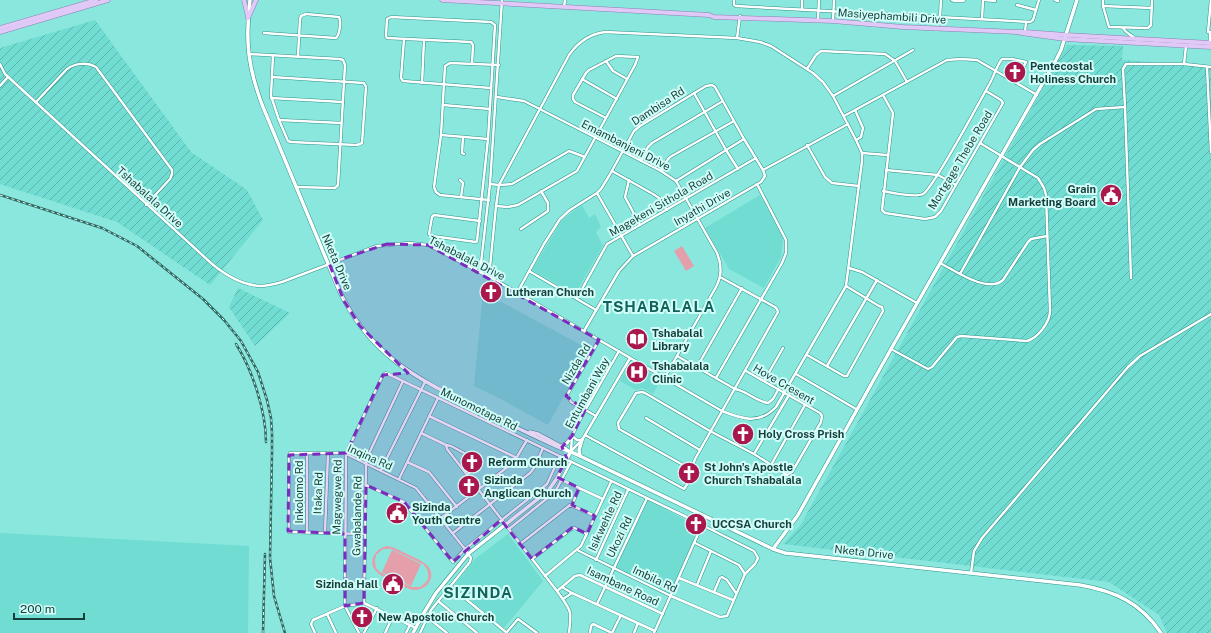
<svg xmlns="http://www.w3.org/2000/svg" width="1211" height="633" font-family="'Public Sans',sans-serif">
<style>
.built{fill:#70dcd2}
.industrial{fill:url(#industrial-furrows)}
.pitch{fill:#e49fab;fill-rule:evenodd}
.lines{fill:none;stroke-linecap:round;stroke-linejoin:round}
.street-casing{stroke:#2f938a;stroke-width:3.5}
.secondary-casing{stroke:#2f938a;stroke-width:4.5}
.primary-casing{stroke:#8c81b2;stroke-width:5}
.street{stroke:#fff;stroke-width:2.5}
.secondary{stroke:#fff;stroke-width:3.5}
.primary{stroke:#e0c9f7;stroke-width:4}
.rail-casing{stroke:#316762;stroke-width:2.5}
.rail{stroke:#d2fef9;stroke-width:1;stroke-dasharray:3;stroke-linecap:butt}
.marked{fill:#7b2cbf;fill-opacity:0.2;stroke:#7b2cbf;stroke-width:3;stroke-dasharray:8 5;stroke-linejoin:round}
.labels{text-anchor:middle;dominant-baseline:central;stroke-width:4;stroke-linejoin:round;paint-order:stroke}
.street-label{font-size:11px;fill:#153e3a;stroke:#d2fef9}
.poi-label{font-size:11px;font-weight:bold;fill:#153e3a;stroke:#d2fef9;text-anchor:start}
.district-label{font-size:15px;font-weight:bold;letter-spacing:1px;fill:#11625b;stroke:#d2fef9}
</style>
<defs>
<pattern id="industrial-furrows" width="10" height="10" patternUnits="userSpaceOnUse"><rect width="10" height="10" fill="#70dcd2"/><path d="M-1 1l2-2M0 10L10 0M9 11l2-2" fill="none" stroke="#5bb4ab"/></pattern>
</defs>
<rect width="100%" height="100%" fill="#89e7dd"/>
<g class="built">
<polygon points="760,195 783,238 781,257 764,288 729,269 705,228"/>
<polygon points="582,205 589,218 595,214 601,227 596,232 603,246 575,294 532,270 562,220"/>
<polygon points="483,292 590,350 548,425 499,398 474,386"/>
<polygon points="633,363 661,379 653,394 642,388 636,390 620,381 629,365"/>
<polygon points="647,500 699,527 671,594 615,567"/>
<polygon points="0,533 249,546 248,633 0,633"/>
<polygon points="508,534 543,581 504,628 454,586 475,559"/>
</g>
<g class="industrial">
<polygon points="95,20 191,152 247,190 263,220 210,285 117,222 0,184 0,48"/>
<polygon points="1067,45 1123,46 1122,60 1211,66 1211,633 1167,633 1159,615 1109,582 783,544 800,526"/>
<polygon points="238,288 290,313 255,346 229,307"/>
</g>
<g class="pitch">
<polygon points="682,246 694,266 686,271 674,251"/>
<path d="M387,546C394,547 401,551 407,554C418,559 440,567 428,584C424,588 419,590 414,590C407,589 380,577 376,571C367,561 376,548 387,546ZM383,549H391L423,564L427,569L428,573V579L425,583L420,587H412L380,572L376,568L375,561L376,555Z"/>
<polygon points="392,550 421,564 411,586 382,572"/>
</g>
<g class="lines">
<g class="street-casing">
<g id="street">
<polyline points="734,0 734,5 736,6 1030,22 1033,20 1039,0"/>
<polyline points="952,0 954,1 963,1 964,0"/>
<polyline points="985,0 995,1"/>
<polyline points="1055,0 1058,1"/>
<polyline points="1103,0 1103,6 1109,27 1148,28 1151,25 1152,0"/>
<polyline points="1211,0 1208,32 1211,32"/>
<polyline points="1017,5 1036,10"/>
<polyline points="1103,6 1152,8"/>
<polyline points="564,7 565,0"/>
<polyline points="802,10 802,0"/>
<polyline points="940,17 941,0"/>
<polyline points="982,19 983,0"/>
<polyline points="818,20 819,0"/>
<polyline points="833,21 834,0"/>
<path d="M1123,28C1127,35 1132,34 1135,39"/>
<polyline points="1025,32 1026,22"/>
<path d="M264,33L336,38C340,34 341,22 339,17L306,14L301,16L300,19L298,56"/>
<polyline points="737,38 740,16"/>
<polyline points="404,39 401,78 403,81 491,88"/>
<polyline points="1210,43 1210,32"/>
<polyline points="249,54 340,59 343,60 345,65 338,185 335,188 296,187"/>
<polyline points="606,61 613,71 627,79"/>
<path d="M0,64L5,74L211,263C224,274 242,285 260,286C267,286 275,284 282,282L377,246L409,243L428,245L499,282L722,411C742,419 759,425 776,407L846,286L862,161V153L856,140L833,96L823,82L813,73L771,46L760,42L737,38L605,32C590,34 578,42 569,55L499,185L496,206L490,267"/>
<polyline points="472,64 473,45 471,42 387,38 386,36 387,19 391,17 491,22 495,25 488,139 477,241 476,242 432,236 429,234 432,217 434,215 480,221"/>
<polyline points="1184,64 1186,46"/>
<polyline points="1207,67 1211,152"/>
<polyline points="807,69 816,55 821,51 885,54 895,61 907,82"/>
<polyline points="272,77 364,83 366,87 362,143 357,145 291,142 288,141 279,120 271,96 273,55"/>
<polyline points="582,79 617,99"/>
<polyline points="422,83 424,40"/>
<polyline points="0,86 8,77"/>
<polyline points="694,93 726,150 738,169"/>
<polyline points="883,95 893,113 882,210 885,213 925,219 935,217 941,211 1003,103 1001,100 986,91"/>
<polyline points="833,96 913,50"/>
<path d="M497,97L524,101L661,171L676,181L717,253C722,265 722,276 716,287L665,377"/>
<polyline points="271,98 343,102"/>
<path d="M36,102L67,69C75,63 87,62 96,67L172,170V174L170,179L146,205"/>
<polyline points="443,105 490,109"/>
<polyline points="1125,107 1131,278"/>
<polyline points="855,110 863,128 861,137 856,140"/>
<polyline points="844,116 947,60 961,59 977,60 1037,95"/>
<polyline points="279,120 341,123"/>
<polyline points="441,135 488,139"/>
<polyline points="463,137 462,153 464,154"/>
<polyline points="807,145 825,177 832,183 859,186"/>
<polyline points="862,153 887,155"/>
<polyline points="641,161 648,147 652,143 723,101"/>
<polyline points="886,170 938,175 956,185"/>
<polyline points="612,171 653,194 659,198 667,210"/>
<polyline points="661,171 666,162 670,157 734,121"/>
<polyline points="460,180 463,183 461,197"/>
<polyline points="629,180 625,197 640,225"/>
<polyline points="676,181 744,139"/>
<polyline points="490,184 499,185 512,184 569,151 585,157"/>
<path d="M883,191C893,193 915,198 923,194C933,189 981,99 990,83C994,76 997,65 1002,59H1012L1026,62L1016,82"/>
<polyline points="597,193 633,256"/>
<polyline points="489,200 440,195 436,192 434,187 441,135 445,66 450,63 499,65"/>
<polyline points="496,206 508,207 518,205 577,171 635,65 638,57 616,56 589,70 586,73 573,95 573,99 575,102 606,118"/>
<polyline points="521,229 548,211 548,203 541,191"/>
<polyline points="940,263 960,274 1020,167 1033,150 1040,144 1096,109 1125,107 1123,69 1126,64 1184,64 1211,67"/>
<polyline points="849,268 862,272 917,303"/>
<polyline points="529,271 596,310"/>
<polyline points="480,272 490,184 502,0"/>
<path d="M960,274C971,280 992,290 1003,280L1028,242L1031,239L1047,236"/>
<polyline points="517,293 544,244 560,219 570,210 597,193 601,189 609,176 634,131 640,126 706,86 712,85 715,87 744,139 763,170"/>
<polyline points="577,298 607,244 756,158"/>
<polyline points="584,331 619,271 633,256 761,182 765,176 763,170 848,124"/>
<path d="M891,349L928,369L932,367L957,337L961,336L1027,341C1038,338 1050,322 1050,311L1046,195L1044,188L1038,178L980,143"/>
<polyline points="807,355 844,376 847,376 848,374 883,311 882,307 879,306 846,286"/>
<path d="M677,356L735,389C747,391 755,401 768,403L773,399L778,390"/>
<polyline points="827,366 877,280"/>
<polyline points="697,367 742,288"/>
<polyline points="796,374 856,409"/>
<polyline points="716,378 782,263 786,253 786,240 757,184"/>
<polyline points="403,381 366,460 364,603 416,628"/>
<polyline points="764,381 783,348"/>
<polyline points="429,416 517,458"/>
<polyline points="596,416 571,402 567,395 599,340"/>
<polyline points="646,418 700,450"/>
<path d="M421,433L446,445L447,449L557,591C571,611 572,609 569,633"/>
<polyline points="585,435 684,489 695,472 693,465 695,459 778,312 777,309 775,307 720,277"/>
<polyline points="572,436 577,440 582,440"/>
<polyline points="446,445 451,446 479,461 478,465 467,475"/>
<polyline points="571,451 572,436 578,423 619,351"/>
<polyline points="571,451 582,440 630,358"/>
<polyline points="754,454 789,395"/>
<polyline points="407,462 429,472 457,507"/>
<polyline points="693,465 683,465 619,429 618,423 636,393 642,392 645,393 710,431 754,454 787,475 792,472 821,422 822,416 820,413 746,371"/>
<polyline points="771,465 805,405"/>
<polyline points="381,470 425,382"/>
<polyline points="557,478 603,499"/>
<polyline points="399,479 438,398"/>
<polyline points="366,485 404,502 453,562 465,549 547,484 560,456"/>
<polyline points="572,505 579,488"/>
<polyline points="441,518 514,462 527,440"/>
<polyline points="509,529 555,492 571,462"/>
<polyline points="307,532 307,453"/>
<polyline points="325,533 328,453"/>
<polyline points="453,533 530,473 534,468 543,448"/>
<polyline points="364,534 289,532 289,456 290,453 344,453 416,488 465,549 471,558 470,562 431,610 420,633"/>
<polyline points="695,543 739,565 745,574"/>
<polyline points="520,544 570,505 595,516"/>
<polyline points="577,550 671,596 720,617 727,616 745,574 755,564 758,558 754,551 702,525"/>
<polyline points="532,559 571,529 575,528 587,534"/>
<polyline points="596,560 628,490"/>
<polyline points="971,573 974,551 982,538 1128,367 1140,356 1211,314"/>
<polyline points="545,576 581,546 611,482"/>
<polyline points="679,578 733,600"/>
<polyline points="697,585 711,551"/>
<polyline points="450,586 507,633"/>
<polyline points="562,587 572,593 655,631"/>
<polyline points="557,591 575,576 580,575 663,614"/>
<polyline points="714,592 720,578 722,577 727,580 736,593"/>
<polyline points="563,599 572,593"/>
<polyline points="438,601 477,633"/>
<polyline points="597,604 647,498"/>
<polyline points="327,614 336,633"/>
<polyline points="427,617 447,633"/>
<polyline points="315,633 311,624 313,620 345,606 364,603"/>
<polyline points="359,633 345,606 345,601 346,454 383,375 386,373 697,522"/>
<polyline points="364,633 377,608"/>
<polyline points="385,633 393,616"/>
<polyline points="406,633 410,625"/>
<polyline points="506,633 518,619 537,633"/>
<polyline points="590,633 591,626 593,624 612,633"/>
<polyline points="612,633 621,615"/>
<polyline points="634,633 638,623"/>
<polyline points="654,633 702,525 697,522 701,514"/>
</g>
</g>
<g class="secondary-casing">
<g id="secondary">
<path d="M250,0C245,41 248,68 263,107L339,290C370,356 416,378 477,408C501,420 525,432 549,443C559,448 570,451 580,456L773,549L785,553L1080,585C1115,591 1141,603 1161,633"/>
<polyline points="530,432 538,434 566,449"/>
<polyline points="562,446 567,443 572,436"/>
<polyline points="580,456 579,450 582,440"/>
<polyline points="773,549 798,515 891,349 1056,60 1061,50 1077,0"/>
<polyline points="413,633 422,616 436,593 468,554 548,491 557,478 571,451"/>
</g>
</g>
<g class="primary-casing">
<g id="primary">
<polyline points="244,0 248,17"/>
<polyline points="442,0 709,15 714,17 833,21 903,27 1017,32 1025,32 1066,35 1211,43"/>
<polyline points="248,18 256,0"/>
<polyline points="0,28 96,0"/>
<polyline points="0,32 108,0"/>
<polyline points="1021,33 1065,39 1211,47"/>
</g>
</g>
<use href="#street" class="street"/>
<use href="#secondary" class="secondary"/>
<use href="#primary" class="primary"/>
<g class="rail-casing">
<g id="rail">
<polyline points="0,195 102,228 137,246 203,299 224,320 241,341 258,372 267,400 271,418 272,433 272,453 270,558 274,596 285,633"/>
<path d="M236,344C252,369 266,411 266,442"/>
<polyline points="263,633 265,554"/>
</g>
</g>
<use href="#rail" class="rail"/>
</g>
<path class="marked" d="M387,244L428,245L599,340L566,396L585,410L572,436L562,447L567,459L557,477L579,488L572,505L595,516L587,534L573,527L532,559L501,520L453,562L404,502L366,485L364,603L345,606V534L288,531L289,455L346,453L383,375L408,373L360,326L344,301L329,263Z"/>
<defs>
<g id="church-disc" transform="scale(1.15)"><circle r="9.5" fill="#aa174c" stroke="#d2fef9"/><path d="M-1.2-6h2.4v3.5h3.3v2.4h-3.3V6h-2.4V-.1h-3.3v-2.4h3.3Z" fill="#fff"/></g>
<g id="civic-disc" transform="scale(1.15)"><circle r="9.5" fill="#aa174c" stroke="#d2fef9"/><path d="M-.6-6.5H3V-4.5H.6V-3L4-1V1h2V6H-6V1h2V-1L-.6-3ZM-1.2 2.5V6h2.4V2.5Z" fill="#fff"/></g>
<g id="library-disc" transform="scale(1.15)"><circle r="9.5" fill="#aa174c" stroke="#d2fef9"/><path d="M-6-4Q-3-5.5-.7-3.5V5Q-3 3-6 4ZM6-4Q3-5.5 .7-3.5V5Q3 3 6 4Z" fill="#fff"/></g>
<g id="hospital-disc" transform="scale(1.15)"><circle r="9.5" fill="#aa174c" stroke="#d2fef9"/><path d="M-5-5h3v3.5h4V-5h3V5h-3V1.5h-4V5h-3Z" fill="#fff"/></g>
</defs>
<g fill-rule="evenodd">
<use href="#church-disc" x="1015" y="72"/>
<use href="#civic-disc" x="1111" y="195"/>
<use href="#church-disc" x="491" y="292"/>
<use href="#library-disc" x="637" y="339"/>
<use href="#hospital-disc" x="637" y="372"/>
<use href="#church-disc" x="743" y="434"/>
<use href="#church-disc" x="472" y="462"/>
<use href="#church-disc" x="689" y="473"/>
<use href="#church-disc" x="469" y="486"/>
<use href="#civic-disc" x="397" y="513"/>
<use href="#church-disc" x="696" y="524"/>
<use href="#civic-disc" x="393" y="584"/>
<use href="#church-disc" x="362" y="617"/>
</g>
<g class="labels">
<g class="street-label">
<text transform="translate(892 16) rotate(4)">Masiyephambili Drive</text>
<text transform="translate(658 106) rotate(-33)">Dambisa Rd</text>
<text transform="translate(626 145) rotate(27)">Emambanjeni Drive</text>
<text transform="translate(960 160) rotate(-59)">Mortgage Thebe Road</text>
<text transform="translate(150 197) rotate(42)">Tshabalala Drive</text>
<text transform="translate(661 204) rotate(-30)">Magekeni Sithola Road</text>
<text transform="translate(702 207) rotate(-30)">Inyathi Drive</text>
<text transform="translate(467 258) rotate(27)">Tshabalala Drive</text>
<text transform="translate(337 262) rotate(67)">Nketa Drive</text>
<text transform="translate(576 364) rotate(-59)">Nizda Rd</text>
<text transform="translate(784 384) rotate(30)">Hove Cresent</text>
<text transform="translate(587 393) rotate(-61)">Entumbani Way</text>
<text transform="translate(479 409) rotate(26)">Munomotapa Rd</text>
<text transform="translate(370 457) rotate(24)">Inqina Rd</text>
<text transform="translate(299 492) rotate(-90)">Inkolomo Rd</text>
<text transform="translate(318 493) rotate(-88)">Itaka Rd</text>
<text transform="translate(337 497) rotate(-89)">Magwegwe Rd</text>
<text transform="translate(357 516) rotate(-89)">Gwabalande Rd</text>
<text transform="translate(605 521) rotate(-65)">Isikwehle Rd</text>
<text transform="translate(619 537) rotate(-64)">Ukozi Rd</text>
<text transform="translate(864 552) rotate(6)">Nketa Drive</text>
<text transform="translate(655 579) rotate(25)">Imbila Rd</text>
<text transform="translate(623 586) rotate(25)">Isambane Road</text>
</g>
<g class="poi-label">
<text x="1030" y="66">Pentecostal<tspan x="1030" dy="13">Holiness Church</tspan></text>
<text x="1096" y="189" text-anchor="end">Grain<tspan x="1096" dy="13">Marketing Board</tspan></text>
<text x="506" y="292">Lutheran Church</text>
<text x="652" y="333">Tshabalal<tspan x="652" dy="13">Library</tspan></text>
<text x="652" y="366">Tshabalala<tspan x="652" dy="13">Clinic</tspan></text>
<text x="758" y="434">Holy Cross Prish</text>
<text x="488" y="462">Reform Church</text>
<text x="704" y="467">St John's Apostle<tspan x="704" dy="13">Church Tshabalala</tspan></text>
<text x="484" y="480">Sizinda<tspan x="484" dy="13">Anglican Church</tspan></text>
<text x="412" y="507">Sizinda<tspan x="412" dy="13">Youth Centre</tspan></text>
<text x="712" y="524">UCCSA Church</text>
<text x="378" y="584" text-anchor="end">Sizinda Hall</text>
<text x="378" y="617">New Apostolic Church</text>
</g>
<g class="district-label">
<text x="659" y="306">TSHABALALA</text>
<text x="478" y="592">SIZINDA</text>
</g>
</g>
<path d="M14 613v6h70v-6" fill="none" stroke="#153e3a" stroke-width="2"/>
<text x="20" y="613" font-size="12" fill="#153e3a" stroke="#d2fef9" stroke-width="3" paint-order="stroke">200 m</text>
</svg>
